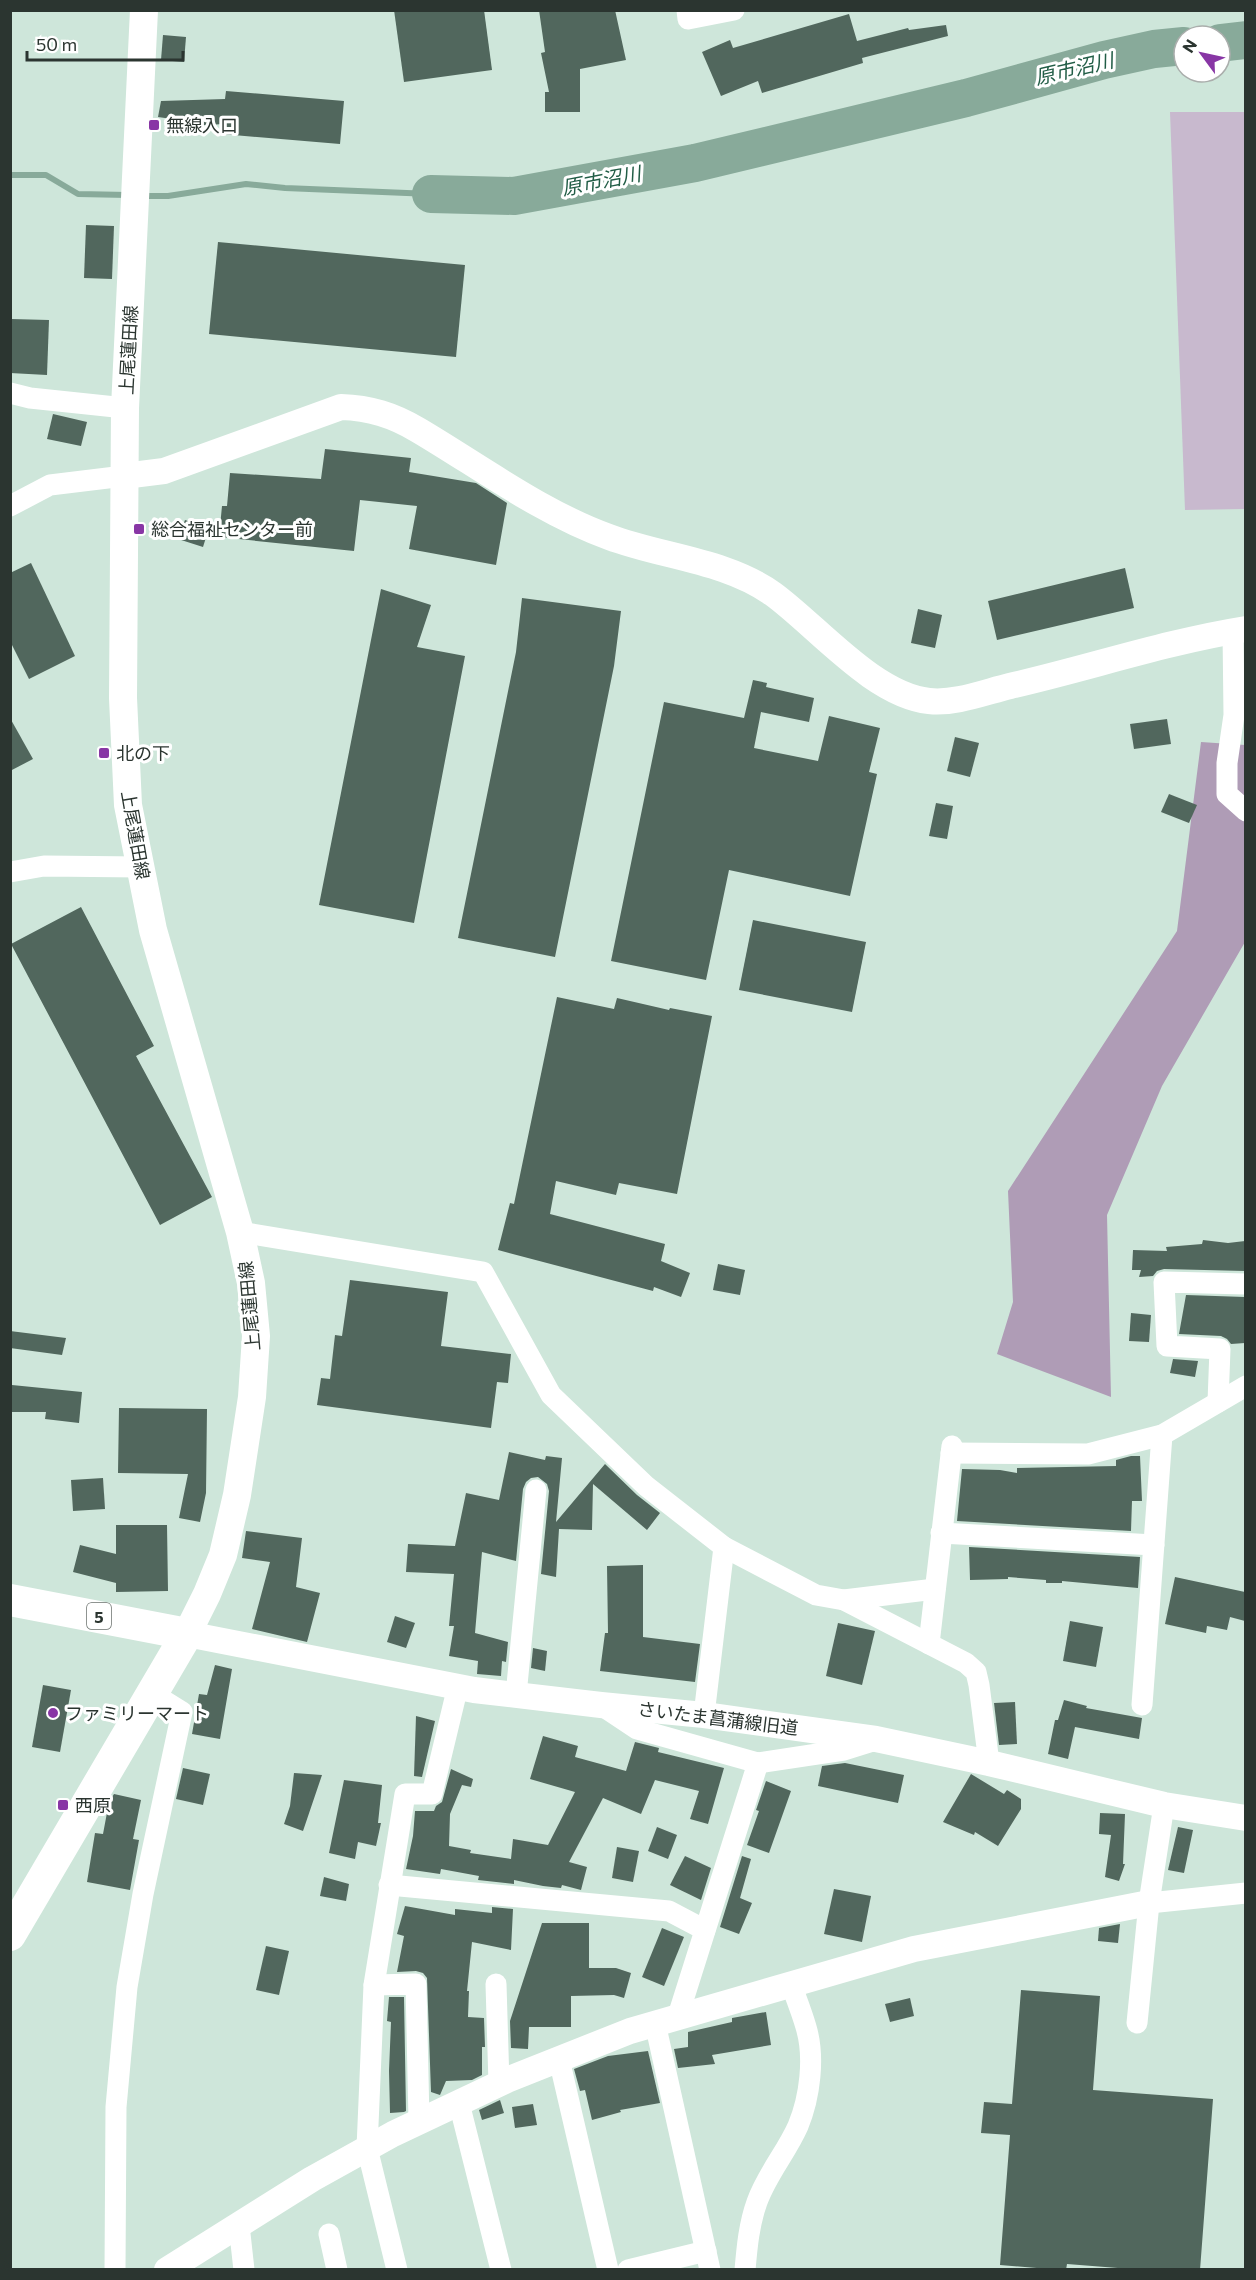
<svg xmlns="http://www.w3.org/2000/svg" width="1256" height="2280" font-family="Commissioner,'Noto Sans JP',sans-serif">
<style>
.green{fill:#c8b9ce}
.forest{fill:#af9cb6}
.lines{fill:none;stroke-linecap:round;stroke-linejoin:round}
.stream{stroke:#88aa9a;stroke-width:6}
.river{stroke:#88aa9a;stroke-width:38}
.building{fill:#51675d}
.minor{stroke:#fff;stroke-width:21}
.tertiary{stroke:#fff;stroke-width:26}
.secondary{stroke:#fff;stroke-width:28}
.primary{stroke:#fff;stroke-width:32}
.poi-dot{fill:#8836a5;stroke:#fff;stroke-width:2}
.labels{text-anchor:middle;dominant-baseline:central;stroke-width:6;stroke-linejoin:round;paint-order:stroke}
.shield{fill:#fff;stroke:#6b726e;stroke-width:1.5}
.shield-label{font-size:16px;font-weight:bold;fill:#2b3530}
.poi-label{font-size:18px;fill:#2b3530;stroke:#fff;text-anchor:start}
.street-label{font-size:18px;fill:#2b3530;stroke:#fff}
.water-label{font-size:20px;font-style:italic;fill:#215d46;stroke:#fff}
</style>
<rect width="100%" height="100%" fill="#cee6da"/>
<polygon class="green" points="1170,112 1245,112 1245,509 1185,510"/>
<polygon class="forest" points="1201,742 1245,745 1245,942 1162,1086 1107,1215 1111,1397 997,1354 1013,1302 1008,1191 1177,931"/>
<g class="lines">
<g class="stream">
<polyline points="10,175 46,175 78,194 128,195"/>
<polyline points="144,196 168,196 246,184 285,188 431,194"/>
</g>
<g class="river">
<polyline points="1220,43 1246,40"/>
<polyline points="431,194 514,196 695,163 966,98 1104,60 1154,49 1184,46"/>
</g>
</g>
<g class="building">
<polygon points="394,10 484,10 492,70 404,82"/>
<polygon points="539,10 615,10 626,60 580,69 580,112 545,112 545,92 549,92 541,53 545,52"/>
<polygon points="849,14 857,41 908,28 909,30 946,25 948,36 862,58 863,63 762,93 758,81 721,96 702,52 730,40 733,48"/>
<polygon points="163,35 186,37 184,62 161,60"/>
<polygon points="226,91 344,101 340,144 222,134 223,124 193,126 193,122 158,117 161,101 225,99"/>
<polygon points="86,225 114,226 112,279 84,278"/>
<polygon points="218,242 465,265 456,357 209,334"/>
<polygon points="11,319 49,320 47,375 10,373"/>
<polygon points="53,414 87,422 81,446 47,439"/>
<polygon points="325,449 411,458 409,472 476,483 507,503 496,565 409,549 417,506 360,500 354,551 219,537 222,506 227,506 230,473 321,479"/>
<polygon points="185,520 209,528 203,547 178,539"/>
<polygon points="31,563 75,656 29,679 10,641 10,573"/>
<polygon points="1125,568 1134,608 997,640 988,601"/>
<polygon points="381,589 431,605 417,647 465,656 414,923 319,905"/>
<polygon points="522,598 621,611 614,666 555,957 458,938 516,652"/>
<polygon points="918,609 942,615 935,648 911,643"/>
<polygon points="753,680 767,683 766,687 814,698 809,722 761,712 754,748 818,761 829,716 880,728 869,772 877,774 850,896 729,870 706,980 611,961 664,702 744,718"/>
<polygon points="10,718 33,759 10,771"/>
<polygon points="1167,719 1171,744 1134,749 1130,724"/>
<polygon points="955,737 979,743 970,777 947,771"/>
<polygon points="1169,794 1197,805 1189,823 1161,812"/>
<polygon points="936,803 953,806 947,839 929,836"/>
<polygon points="81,907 154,1046 136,1056 212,1197 160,1225 11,944"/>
<polygon points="753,920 866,942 852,1012 739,990"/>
<polygon points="557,997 614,1009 617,998 669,1010 670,1008 712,1016 677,1194 619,1183 616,1195 556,1181 550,1214 665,1244 661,1261 690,1273 681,1297 654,1287 653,1291 498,1250 510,1203 514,1204"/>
<polygon points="1203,1240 1228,1243 1245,1241 1245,1271 1164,1269 1157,1271 1153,1276 1139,1277 1141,1270 1132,1270 1133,1250 1167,1251 1166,1247 1202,1244"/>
<polygon points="718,1264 745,1270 740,1295 713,1290"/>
<polygon points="350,1280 448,1292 441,1346 511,1354 508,1383 497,1382 491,1428 317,1405 321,1378 330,1379 335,1335 342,1336"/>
<polygon points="1186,1295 1245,1297 1245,1343 1231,1344 1227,1339 1221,1336 1179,1334"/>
<polygon points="1131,1313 1151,1315 1149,1342 1129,1341"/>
<polygon points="10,1331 66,1338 62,1355 10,1348"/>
<polygon points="1173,1359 1198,1361 1195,1377 1170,1373"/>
<polygon points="12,1385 82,1392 79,1423 45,1419 46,1412 11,1412"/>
<polygon points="119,1408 207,1409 206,1493 200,1522 179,1518 188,1474 118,1473"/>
<polygon points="509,1452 545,1460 546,1456 562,1458 556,1522 605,1464 637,1495 660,1513 647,1530 593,1484 592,1530 559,1529 556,1577 541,1574 549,1491 547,1484 538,1477 531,1478 526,1482 523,1489 516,1561 482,1552 475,1633 508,1642 506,1662 502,1661 501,1676 477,1674 478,1661 449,1656 454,1626 449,1626 454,1574 406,1572 408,1544 455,1546 466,1493 499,1500"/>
<polygon points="1131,1456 1140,1456 1142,1501 1132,1501 1131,1531 957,1521 962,1469 1000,1470 1017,1473 1017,1468 1116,1466 1116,1460"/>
<polygon points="103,1478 105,1509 73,1511 71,1480"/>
<polygon points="116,1525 167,1525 168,1591 116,1592 116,1583 73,1572 80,1545 116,1554"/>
<polygon points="246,1531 302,1538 296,1587 320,1593 307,1642 252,1629 270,1562 242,1558"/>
<polygon points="969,1547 1140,1557 1138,1588 1062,1581 1062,1583 1046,1583 1046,1580 1008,1577 1008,1579 970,1580"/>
<polygon points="643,1565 643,1637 700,1644 695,1682 600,1671 605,1633 608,1633 607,1566"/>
<polygon points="1175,1577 1245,1592 1245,1621 1230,1617 1227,1630 1207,1626 1206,1633 1165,1624"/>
<polygon points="395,1616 415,1623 406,1648 387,1642"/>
<polygon points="1070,1621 1103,1627 1096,1667 1063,1661"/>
<polygon points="838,1623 875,1631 862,1685 826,1676"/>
<polygon points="533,1648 547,1651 545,1671 531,1668"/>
<polygon points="215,1665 232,1669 220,1739 192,1734 199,1694 207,1695"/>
<polygon points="43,1685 71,1690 60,1752 32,1747"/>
<polygon points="1064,1700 1087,1706 1086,1708 1142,1718 1139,1739 1075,1727 1068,1759 1048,1754 1055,1720 1058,1720"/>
<polygon points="1015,1702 1017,1744 999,1745 994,1703"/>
<polygon points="416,1716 435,1721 422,1777 414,1776"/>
<polygon points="543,1736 578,1746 575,1757 626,1771 635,1742 659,1748 658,1752 724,1768 708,1824 690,1819 699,1791 655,1780 641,1814 603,1798 569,1862 587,1867 581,1890 562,1885 561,1888 543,1886 514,1880 514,1884 478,1880 479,1876 441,1869 440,1874 406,1869 413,1836 415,1811 434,1811 436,1806 442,1802 451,1769 473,1779 471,1787 462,1785 450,1814 449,1846 471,1850 470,1853 511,1859 513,1839 548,1845 575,1792 530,1779"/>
<polygon points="845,1763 904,1775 898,1803 818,1786 822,1766"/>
<polygon points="183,1768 210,1774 203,1805 176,1799"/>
<polygon points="294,1773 322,1775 303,1831 284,1824 290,1806"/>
<polygon points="971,1774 1004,1794 1007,1790 1021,1799 1021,1809 998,1846 975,1832 974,1835 943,1822"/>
<polygon points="344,1780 382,1785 378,1823 381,1823 376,1846 358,1842 355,1859 329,1853"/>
<polygon points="766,1781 791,1791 769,1853 747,1845 759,1811 756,1810"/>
<polygon points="114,1794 141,1800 133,1839 139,1840 130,1890 87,1882 95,1833 103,1834 109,1802"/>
<polygon points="1100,1813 1125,1814 1123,1864 1125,1864 1119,1881 1105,1877 1111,1835 1099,1834"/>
<polygon points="657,1827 677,1835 668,1859 648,1851"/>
<polygon points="1178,1827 1193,1830 1184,1873 1168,1870"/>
<polygon points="617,1847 639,1851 633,1882 612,1878"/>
<polygon points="685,1856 711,1868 701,1900 670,1885"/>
<polygon points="742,1856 751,1859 740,1898 752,1903 739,1934 720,1927"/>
<polygon points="324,1877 349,1884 346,1901 320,1896"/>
<polygon points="834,1889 871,1896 862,1942 824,1934"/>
<polygon points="405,1906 455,1915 455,1909 492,1913 492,1907 513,1909 511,1950 472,1942 467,1991 469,1991 468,2017 484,2018 485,2047 482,2047 482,2075 472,2080 446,2081 440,2095 431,2092 427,1978 423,1973 416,1971 397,1972 404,1936 397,1934"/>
<polygon points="542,1923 589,1923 589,1968 616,1968 631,1973 624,1998 614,1995 571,1996 571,2027 529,2027 528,2049 511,2048 510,2021"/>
<polygon points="1120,1924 1118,1943 1098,1941 1099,1928"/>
<polygon points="662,1928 684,1937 664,1986 642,1977"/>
<polygon points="266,1946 289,1951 279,1995 256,1990"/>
<polygon points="1021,1990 1100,1996 1093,2090 1213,2099 1200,2270 1143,2270 1067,2264 1066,2270 1060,2270 1000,2265 1010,2135 981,2133 984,2102 1012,2104"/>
<polygon points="389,1997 404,1997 406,2111 404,2112 390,2113 389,2071 391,2022 387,2021"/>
<polygon points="910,1998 914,2016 890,2022 885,2004"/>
<polygon points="766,2012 771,2045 712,2055 715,2064 678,2068 674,2049 688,2047 688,2032 732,2022 732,2018"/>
<polygon points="648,2051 660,2103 620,2110 621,2112 592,2120 585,2090 580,2091 574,2069 608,2056"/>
<polygon points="500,2100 504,2113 482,2120 479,2110"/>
<polygon points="533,2104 537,2125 515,2128 512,2107"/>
</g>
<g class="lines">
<g class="minor">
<polyline points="687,10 688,19 734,10"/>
<polyline points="10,393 30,398 125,408"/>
<polyline points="10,506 50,485 124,476"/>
<polyline points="1233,631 1234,715 1227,763 1227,794 1246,811"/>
<polyline points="10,872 44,866 141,867"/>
<polyline points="240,1232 483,1272 551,1395 646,1486 724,1547 704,1715"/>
<polyline points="1218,1402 1220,1349 1167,1346 1164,1282 1246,1284"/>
<polyline points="951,1453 1088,1454 1162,1435 1246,1386"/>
<polyline points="941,1533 1154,1545"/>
<polyline points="724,1547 816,1595 844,1600 935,1589"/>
<polyline points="844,1600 966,1663 976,1672 979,1685 989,1763"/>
<polyline points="929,1644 952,1446"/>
<polyline points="516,1695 536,1490"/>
<polyline points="601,1705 637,1729 758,1763 844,1750 876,1740"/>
<polyline points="1142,1705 1162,1435"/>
<polyline points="389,1885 669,1911 705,1930"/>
<polyline points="1149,1903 1246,1893"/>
<polyline points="496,1984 499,2084"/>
<polyline points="374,1985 416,1984 419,2121"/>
<polyline points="678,2016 758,1763"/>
<polyline points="655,2023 710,2270"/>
<polyline points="1137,2023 1149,1903 1164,1805"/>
<polyline points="559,2059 608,2270"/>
<polyline points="459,2103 501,2270"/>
<polyline points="239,2225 244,2270"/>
<polyline points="329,2234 337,2270"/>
<polyline points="115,2270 116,2107 127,1987 143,1894 182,1712 153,1694"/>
<polyline points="397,2270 367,2148 374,1985 405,1794 432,1794 458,1686"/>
<polyline points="628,2270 706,2251"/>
<path d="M745,2270C747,2247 749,2224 757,2202C767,2174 786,2153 798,2126C810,2097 815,2057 806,2027C802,2013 796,1998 791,1984"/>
</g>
<g class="tertiary">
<path d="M124,476L164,471L341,407C370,408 393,415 418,430C479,466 542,513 609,537C662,557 725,560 773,594C817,626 873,695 929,701C955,704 985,692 1010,686C1089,668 1165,642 1246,629"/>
<polyline points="187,1634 474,1690 601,1705 704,1715 876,1739 989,1763 1164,1805 1246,1818"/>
<polyline points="167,2270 312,2179 393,2134 507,2080 630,2031 914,1949 1149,1903"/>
</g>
<polyline class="secondary" points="144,10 125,408 123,698 128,805 153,930 240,1232 251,1283 256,1336 252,1397 237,1495 223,1555 207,1594 187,1634"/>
<polyline class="primary" points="10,1600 187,1634 10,1935"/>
</g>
<g class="poi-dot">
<rect x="148" y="119" width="12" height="12" rx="3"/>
<rect x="133" y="523" width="12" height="12" rx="3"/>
<rect x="98" y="747" width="12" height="12" rx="3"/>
<circle cx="53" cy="1713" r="6"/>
<rect x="57" y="1799" width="12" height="12" rx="3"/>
</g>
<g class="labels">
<rect class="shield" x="87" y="1603" width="24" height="26" rx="4.5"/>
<g class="shield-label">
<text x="99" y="1616">5</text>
</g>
<g class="poi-label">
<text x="166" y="125">無線入口</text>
<text x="151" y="529">総合福祉センター前</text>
<text x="116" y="753">北の下</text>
<text x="65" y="1713">ファミリーマート</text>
<text x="75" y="1805">西原</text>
</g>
<g class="street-label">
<text transform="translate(128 350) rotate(-87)">上尾蓮田線</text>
<text transform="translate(136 835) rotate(80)">上尾蓮田線</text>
<text transform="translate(249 1306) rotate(-95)">上尾蓮田線</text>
<text transform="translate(718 1718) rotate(7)">さいたま菖蒲線旧道</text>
</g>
<g class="water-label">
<text transform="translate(1074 68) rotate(-13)">原市沼川</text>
<text transform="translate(601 180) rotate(-11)">原市沼川</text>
</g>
</g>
<rect width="1256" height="2280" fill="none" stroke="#2b3530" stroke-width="24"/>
<g transform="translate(1202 54) rotate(303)"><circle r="28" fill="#ffffff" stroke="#aaaeac" stroke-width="1.5"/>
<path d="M0-4.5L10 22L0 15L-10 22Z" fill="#8836a5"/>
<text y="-9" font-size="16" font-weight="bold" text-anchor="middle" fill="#2b3530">N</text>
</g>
<path d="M27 51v9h156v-9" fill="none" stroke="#2b3530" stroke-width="3"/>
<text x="36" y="51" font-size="18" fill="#2b3530" stroke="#ffffff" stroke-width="4.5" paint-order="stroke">50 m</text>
</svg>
